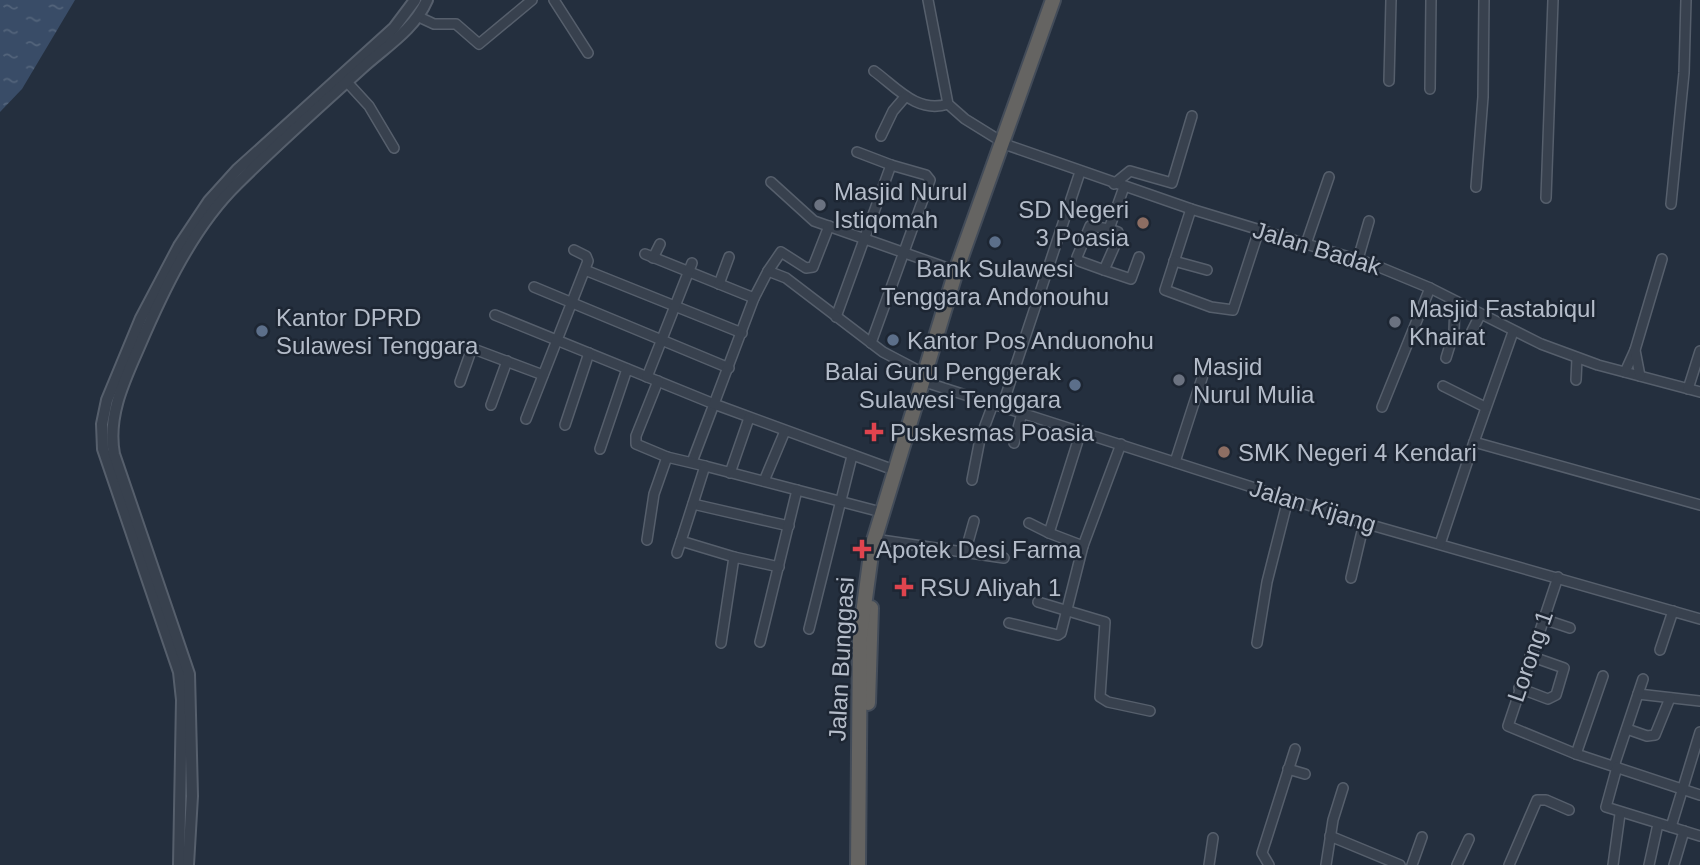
<svg xmlns="http://www.w3.org/2000/svg" width="1700" height="865" font-family="Arial,sans-serif">
<style>
.water{fill:url(#water-ripples)}
.lines{fill:none;stroke-linecap:round;stroke-linejoin:round}
.minor-casing{stroke:#565f6c;stroke-width:12}
.tertiary-casing{stroke:#565f6c;stroke-width:14}
.trunk-casing{stroke:#434c59;stroke-width:18}
.minor{stroke:#38414e;stroke-width:9}
.tertiary{stroke:#38414e;stroke-width:10}
.trunk{stroke:#656462;stroke-width:14}
.worship-dot{fill:#6b7280;stroke:#1d2633;stroke-width:2.5}
.education-dot{fill:#8d6e63;stroke:#1d2633;stroke-width:2.5}
.service-dot{fill:#5c6f8a;stroke:#1d2633;stroke-width:2.5}
.health-dot{fill:#e0444e;stroke:#1d2633;stroke-width:2.5}
.labels{text-anchor:middle;dominant-baseline:central;stroke-width:5;stroke-linejoin:round;paint-order:stroke}
.poi-label{font-size:24px;fill:#b4bcc9;stroke:#1d2633;text-anchor:start}
.street-label{font-size:24px;fill:#b4bcc9;stroke:#1d2633}
</style>
<defs>
<pattern id="water-ripples" width="26" height="14" patternUnits="userSpaceOnUse" patternTransform="scale(1.75)"><rect width="26" height="14" fill="#394c67"/><path d="M2 4q2-2 4 0t4 0M15 11q2-2 4 0t4 0" fill="none" stroke="#53647b"/></pattern>
</defs>
<rect width="100%" height="100%" fill="#242f3e"/>
<polygon class="water" points="0,0 75,0 22,89 0,112"/>
<g class="lines">
<g class="minor-casing">
<g id="minor">
<polyline points="554,0 588,53"/>
<polyline points="928,0 948,104 965,119 1007,145 1191,209 1372,264 1430,288 1541,344 1598,365 1700,392"/>
<polyline points="419,17 434,24 456,24 479,44 532,0"/>
<path d="M874,71C896,87 917,114 948,104"/>
<polyline points="1389,81 1391,0"/>
<polyline points="347,82 369,106 394,148"/>
<polyline points="1430,89 1431,0"/>
<polyline points="881,136 893,111 905,97"/>
<polyline points="857,152 891,165"/>
<polyline points="771,182 814,221 956,271"/>
<polyline points="1114,184 1130,171 1172,183 1192,116"/>
<polyline points="1124,187 1109,229 1118,232 1119,236 1104,270 1131,279 1139,257"/>
<polyline points="1476,187 1483,97 1484,0"/>
<polyline points="1546,198 1553,0"/>
<polyline points="1671,204 1684,73 1686,0"/>
<polyline points="1191,209 1165,290 1211,307 1233,310 1259,230"/>
<polyline points="1306,244 1329,177"/>
<polyline points="645,254 754,298"/>
<polyline points="653,258 660,244"/>
<polyline points="1358,259 1369,221"/>
<polyline points="1174,261 1207,270"/>
<polyline points="585,270 742,333"/>
<polyline points="1104,270 1079,261 1077,257 1090,226 1109,229"/>
<polyline points="768,271 781,252 806,268 813,267 829,226"/>
<polyline points="719,284 729,257"/>
<polyline points="534,287 729,368"/>
<polyline points="495,315 714,404 692,462"/>
<polyline points="836,317 891,165 926,175 930,180 871,343"/>
<polyline points="1513,332 1474,442 1700,505"/>
<polyline points="1469,337 1480,315"/>
<polyline points="463,345 543,375"/>
<polyline points="1446,358 1454,332 1455,302"/>
<polyline points="1625,372 1635,350"/>
<polyline points="1640,376 1635,350 1662,259"/>
<polyline points="647,377 692,263"/>
<polyline points="1576,380 1577,358"/>
<polyline points="658,381 636,436 636,444 667,457 705,466"/>
<polyline points="460,382 472,348"/>
<polyline points="928,383 1364,523 1700,619"/>
<polyline points="1443,386 1485,407"/>
<polyline points="1688,389 1700,351"/>
<polyline points="491,405 507,361"/>
<polyline points="1002,407 1080,172"/>
<polyline points="1382,407 1430,288"/>
<polyline points="526,419 588,261 586,256 574,250"/>
<polyline points="565,425 589,353"/>
<polyline points="1014,443 1022,413"/>
<polyline points="600,449 627,369"/>
<polyline points="1175,462 1204,372"/>
<polyline points="894,470 714,404 754,298 768,271 786,278 883,352 923,373"/>
<polyline points="730,473 749,418"/>
<polyline points="972,480 980,439 993,404"/>
<polyline points="764,481 785,431"/>
<polyline points="693,504 789,526"/>
<polyline points="1029,523 1049,533 1081,431"/>
<polyline points="1049,533 1083,546"/>
<polyline points="647,540 654,494 667,457"/>
<polyline points="881,540 1004,558"/>
<polyline points="1440,544 1474,442"/>
<polyline points="677,553 681,541"/>
<polyline points="965,553 974,521"/>
<polyline points="734,557 681,541 705,466 797,490"/>
<polyline points="1558,577 1508,726 1576,754 1700,795"/>
<polyline points="1351,578 1364,523"/>
<polyline points="1038,602 1105,622 1100,697 1108,702 1150,711"/>
<polyline points="1543,619 1570,628"/>
<polyline points="1009,623 1058,635 1061,633 1083,546 1121,444"/>
<polyline points="809,629 852,456"/>
<polyline points="760,642 797,490 881,512"/>
<polyline points="721,643 734,557 779,567"/>
<polyline points="1257,643 1267,582 1288,499"/>
<polyline points="1660,650 1673,611"/>
<polyline points="1519,688 1548,699 1556,695 1564,668 1530,656"/>
<polyline points="1638,694 1700,701"/>
<polyline points="1627,729 1647,736 1655,735 1670,698"/>
<polyline points="1576,754 1603,676"/>
<polyline points="1614,766 1643,679"/>
<polyline points="1617,767 1606,807 1700,836"/>
<polyline points="1288,769 1305,774"/>
<polyline points="1671,827 1700,732"/>
<polyline points="1330,836 1400,865"/>
<polyline points="1209,865 1213,838"/>
<polyline points="1269,865 1262,853 1295,749"/>
<polyline points="1326,865 1333,820 1343,788"/>
<polyline points="1412,865 1422,837"/>
<polyline points="1457,865 1469,839"/>
<polyline points="1509,865 1537,800 1546,800 1569,810"/>
<polyline points="1613,865 1620,814"/>
<polyline points="1649,865 1658,824"/>
<polyline points="1674,865 1684,831"/>
</g>
</g>
<g class="tertiary-casing">
<g id="tertiary">
<polyline points="179,865 182,700 179,672 103,449 102,424 107,400 141,318 179,246 209,201 237,170 394,28 415,0"/>
<path d="M188,865L192,796L189,674L114,454C107,416 124,381 139,347C163,291 193,227 237,184C277,144 320,106 362,68C385,47 414,30 427,0"/>
</g>
</g>
<g class="trunk-casing">
<g id="trunk">
<polyline points="868,703 871,608"/>
<polyline points="858,865 860,636 872,547 956,271 1053,0"/>
</g>
</g>
<use href="#minor" class="minor"/>
<use href="#tertiary" class="tertiary"/>
<use href="#trunk" class="trunk"/>
</g>
<g class="worship-dot">
<circle cx="820" cy="205" r="7"/>
<circle cx="1395" cy="322" r="7"/>
<circle cx="1179" cy="380" r="7"/>
</g>
<g class="education-dot">
<circle cx="1143" cy="223" r="7"/>
<circle cx="1224" cy="452" r="7"/>
</g>
<g class="service-dot">
<circle cx="995" cy="242" r="7"/>
<circle cx="262" cy="331" r="7"/>
<circle cx="893" cy="340" r="7"/>
<circle cx="1075" cy="385" r="7"/>
</g>
<g class="health-dot">
<path d="M870.5 421.5h7v7h7v7h-7v7h-7v-7h-7v-7h7z"/>
<path d="M858.5 538.5h7v7h7v7h-7v7h-7v-7h-7v-7h7z"/>
<path d="M900.5 576.5h7v7h7v7h-7v7h-7v-7h-7v-7h7z"/>
</g>
<g class="labels">
<g class="poi-label">
<text x="834" y="191">Masjid Nurul<tspan x="834" dy="28">Istiqomah</tspan></text>
<text x="1129" y="209" text-anchor="end">SD Negeri<tspan x="1129" dy="28">3 Poasia</tspan></text>
<text x="995" y="268" text-anchor="middle">Bank Sulawesi<tspan x="995" dy="28">Tenggara Andonouhu</tspan></text>
<text x="1409" y="308">Masjid Fastabiqul<tspan x="1409" dy="28">Khairat</tspan></text>
<text x="276" y="317">Kantor DPRD<tspan x="276" dy="28">Sulawesi Tenggara</tspan></text>
<text x="907" y="340">Kantor Pos Anduonohu</text>
<text x="1193" y="366">Masjid<tspan x="1193" dy="28">Nurul Mulia</tspan></text>
<text x="1061" y="371" text-anchor="end">Balai Guru Penggerak<tspan x="1061" dy="28">Sulawesi Tenggara</tspan></text>
<text x="890" y="432">Puskesmas Poasia</text>
<text x="1238" y="452">SMK Negeri 4 Kendari</text>
<text x="876" y="549">Apotek Desi Farma</text>
<text x="920" y="587">RSU Aliyah 1</text>
</g>
<g class="street-label">
<text transform="translate(1317 248) rotate(17)">Jalan Badak</text>
<text transform="translate(1313 506) rotate(17)">Jalan Kijang</text>
<text transform="translate(1530 656) rotate(-71)">Lorong 1</text>
<text transform="translate(841 659) rotate(-87)">Jalan Bunggasi</text>
</g>
</g>
</svg>
